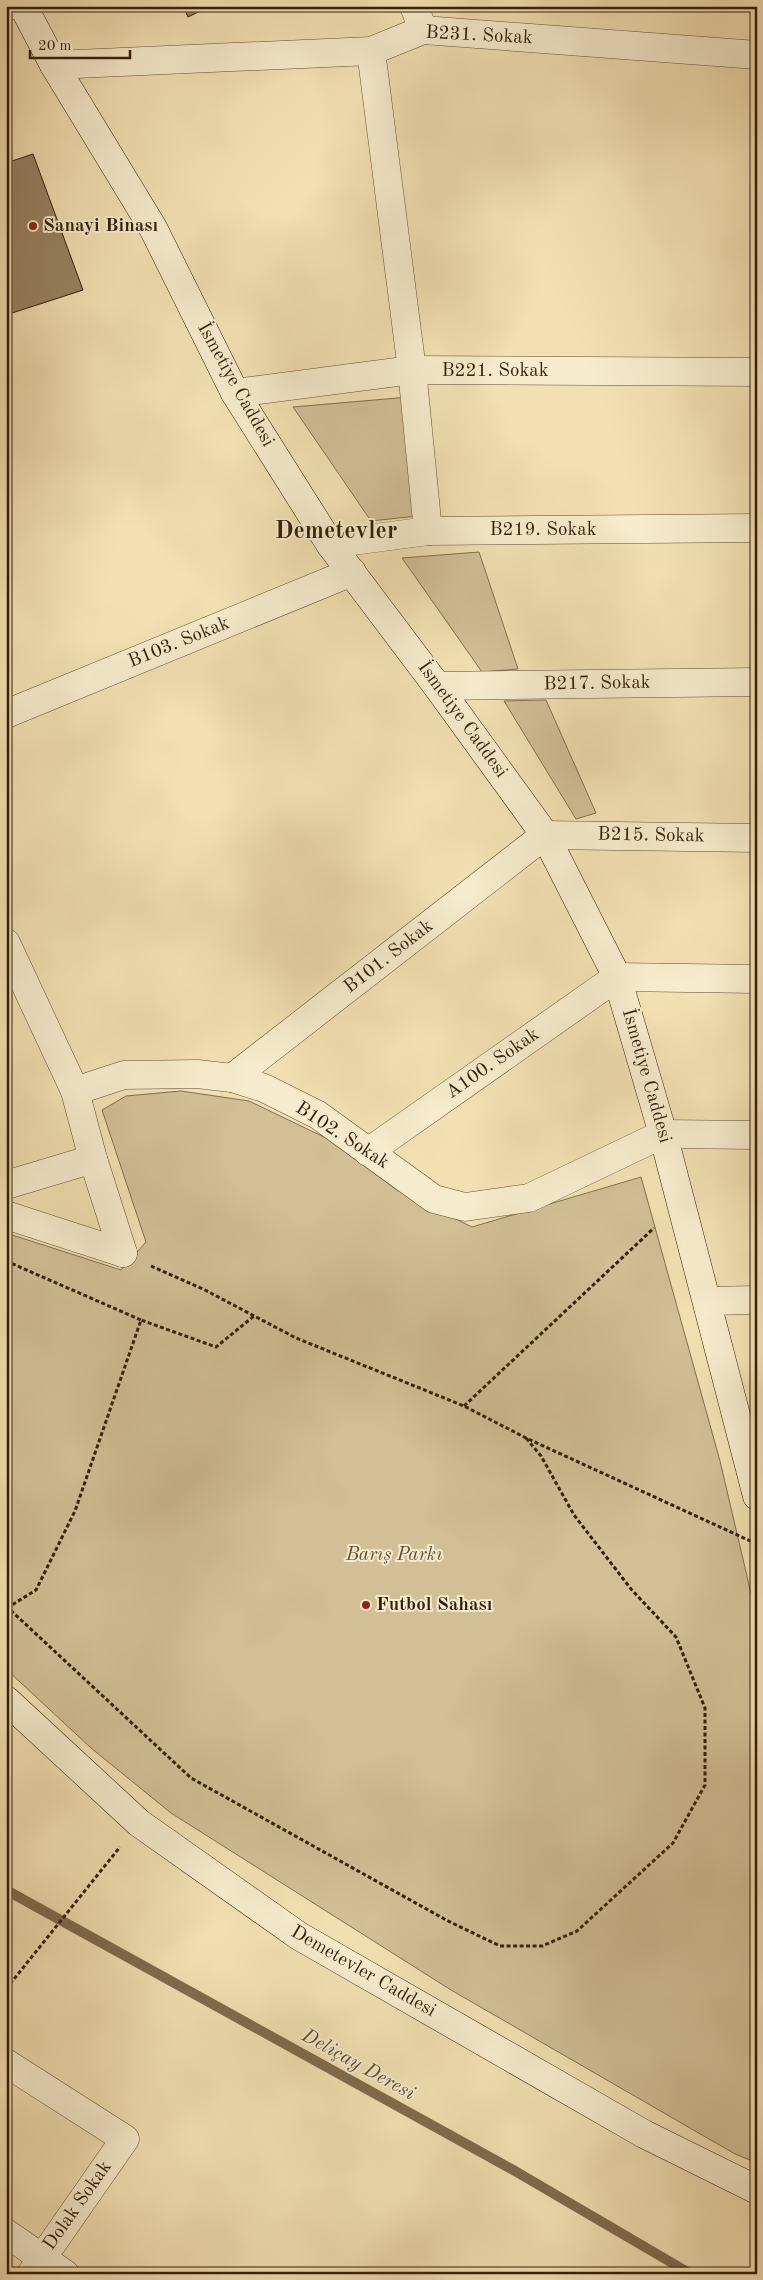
<svg xmlns="http://www.w3.org/2000/svg" width="763" height="2280" font-family="'Old Standard TT',serif">
<style>
.green{fill:#d2bf96;stroke:#836e50}
.lines{fill:none;stroke-linecap:round;stroke-linejoin:round}
.stream{stroke:#7f6b4d;stroke-width:10}
.building{fill:#978362;stroke:#341e0b}
.minor-casing{stroke:#644e35;stroke-width:29}
.secondary-casing{stroke:#341e0b;stroke-width:29}
.path{stroke:#341e0b;stroke-width:3;stroke-dasharray:4 2.5;stroke-linecap:butt}
.minor{stroke:#f7ebcd;stroke-width:28}
.secondary{stroke:#f7ebcd;stroke-width:28}
.poi-dot{fill:#8f2418;stroke:#f7ebcd;stroke-width:2}
.labels{text-anchor:middle;dominant-baseline:central;stroke-width:4;stroke-linejoin:round;paint-order:stroke}
.street-label{font-size:19px;fill:#341e0b;stroke:#f7ebcd}
.poi-label{font-size:19px;font-weight:bold;fill:#341e0b;stroke:#f7ebcd;text-anchor:start}
.park-label{font-size:19px;font-style:italic;fill:#634e35;stroke:#f7ebcd}
.water-label{font-size:20px;font-style:italic;fill:#604b32;stroke:#f7ebcd}
.district-label{font-size:24px;font-weight:bold;fill:#341e0b;stroke:#f7ebcd}
</style>
<rect width="100%" height="100%" fill="#f2e0b2"/>
<filter id="stains"><feTurbulence type="fractalNoise" baseFrequency=".004" numOctaves="4"/><feColorMatrix values="0 0 0 0 .2 0 0 0 0 .09 0 0 0 0 .02 0 0 0 .5 -.17"/></filter>
<radialGradient id="worn" r=".72"><stop offset=".6" stop-color="#630" stop-opacity="0"/><stop offset="1" stop-color="#630" stop-opacity=".3"/></radialGradient>
<g class="green">
<polygon points="409,397 418,516 371,521 293,407"/>
<polygon points="479,552 518,669 482,672 402,558"/>
<polygon points="546,700 596,813 576,819 504,701"/>
<polygon points="181,1091 249,1101 326,1138 397,1190 472,1227 641,1177 720,1461 757,1619 757,2163 735,2154 451,1990 171,1813 91,1748 6,1669 6,1233 121,1270 146,1242 102,1110 126,1096"/>
</g>
<g class="lines">
<polyline class="stream" points="6,1890 515,2171 691,2274"/>
</g>
<g class="building">
<polygon points="183,6 211,6 188,17"/>
<polygon points="33,154 83,290 6,315 6,155 9,162"/>
</g>
<g class="lines">
<g class="minor-casing">
<g id="minor">
<polyline points="414,6 423,30"/>
<polyline points="6,7 9,6"/>
<polyline points="371,51 412,370 428,531"/>
<polyline points="54,65 371,51 423,30 757,55"/>
<polyline points="235,393 412,370 757,372"/>
<polyline points="330,544 428,531 757,528"/>
<polyline points="437,686 757,682"/>
<polyline points="6,714 352,572"/>
<polyline points="6,943 75,1091 124,1075 197,1074 232,1078 264,1088 318,1115 434,1199 465,1207 529,1198 663,1134 757,1135"/>
<polyline points="232,1078 545,835 757,838"/>
<polyline points="75,1091 93,1159 123,1253"/>
<polyline points="368,1152 617,977 757,979"/>
<polyline points="6,1185 93,1159"/>
<polyline points="6,1215 123,1253"/>
<polyline points="707,1301 757,1300"/>
<polyline points="6,2063 125,2139 31,2274"/>
<polyline points="6,2233 65,2274"/>
</g>
</g>
<g class="secondary-casing">
<g id="secondary">
<polyline points="23,6 54,65 153,228 235,393 330,544 437,686 545,835 617,977 663,1134 757,1496"/>
<polyline points="6,1700 139,1823 299,1936 644,2134 757,2190"/>
</g>
</g>
<g class="path">
<polyline points="6,1261 141,1320"/>
<polyline points="151,1266 205,1290 296,1338 464,1406 526,1438 757,1544"/>
<polyline points="464,1406 654,1228"/>
<polyline points="6,1606 191,1778 448,1921 500,1946 542,1946 577,1931 673,1843 705,1785 705,1708 676,1637 631,1589 574,1515 541,1456 526,1438"/>
<polyline points="7,1608 36,1590 75,1511 141,1320 216,1347 254,1316"/>
<polyline points="6,1989 120,1847"/>
</g>
<use href="#minor" class="minor"/>
<use href="#secondary" class="secondary"/>
</g>
<g class="poi-dot">
<circle cx="33" cy="226" r="5"/>
<circle cx="366" cy="1605" r="5"/>
</g>
<g class="labels">
<g class="street-label">
<text transform="translate(479 36) rotate(3)">B231. Sokak</text>
<text x="495" y="371">B221. Sokak</text>
<text transform="translate(235 385) rotate(61)">İsmetiye Caddesi</text>
<text x="543" y="530">B219. Sokak</text>
<text transform="translate(179 643) rotate(-22)">B103. Sokak</text>
<text transform="translate(597 684) rotate(-1)">B217. Sokak</text>
<text transform="translate(462 720) rotate(54)">İsmetiye Caddesi</text>
<text transform="translate(651 836) rotate(1)">B215. Sokak</text>
<text transform="translate(389 957) rotate(-38)">B101. Sokak</text>
<text transform="translate(493 1064) rotate(-35)">A100. Sokak</text>
<text transform="translate(646 1076) rotate(74)">İsmetiye Caddesi</text>
<text transform="translate(342 1136) rotate(33)">B102. Sokak</text>
<text transform="translate(363 1972) rotate(30)">Demetevler Caddesi</text>
<text transform="translate(78 2206) rotate(-55)">Dolak Sokak</text>
</g>
<g class="poi-label">
<text x="43" y="226">Sanayi Binası</text>
<text x="376" y="1605">Futbol Sahası</text>
</g>
<g class="park-label">
<text x="394" y="1555">Barış Parkı</text>
</g>
<g class="water-label">
<text transform="translate(358 2065) rotate(29)">Deliçay Deresi</text>
</g>
<g class="district-label">
<text x="336" y="532">Demetevler</text>
</g>
</g>
<rect width="763" height="2280" fill="none" stroke="#f2e0b2" stroke-width="25"/>
<rect x="8" y="8" width="748" height="2265" fill="none" stroke="#341e0b" stroke-width="2.5"/>
<rect x="12" y="12" width="738" height="2255" fill="none" stroke="#341e0b"/>
<path d="M30 50v8h100v-8" fill="none" stroke="#341e0b" stroke-width="2.5"/>
<text x="38" y="50" font-size="15" fill="#341e0b" stroke="#f7ebcd" stroke-width="4" paint-order="stroke">20 m</text>
<rect width="100%" height="100%" filter="url(#stains)"/>
<rect width="100%" height="100%" fill="url(#worn)"/>
</svg>
